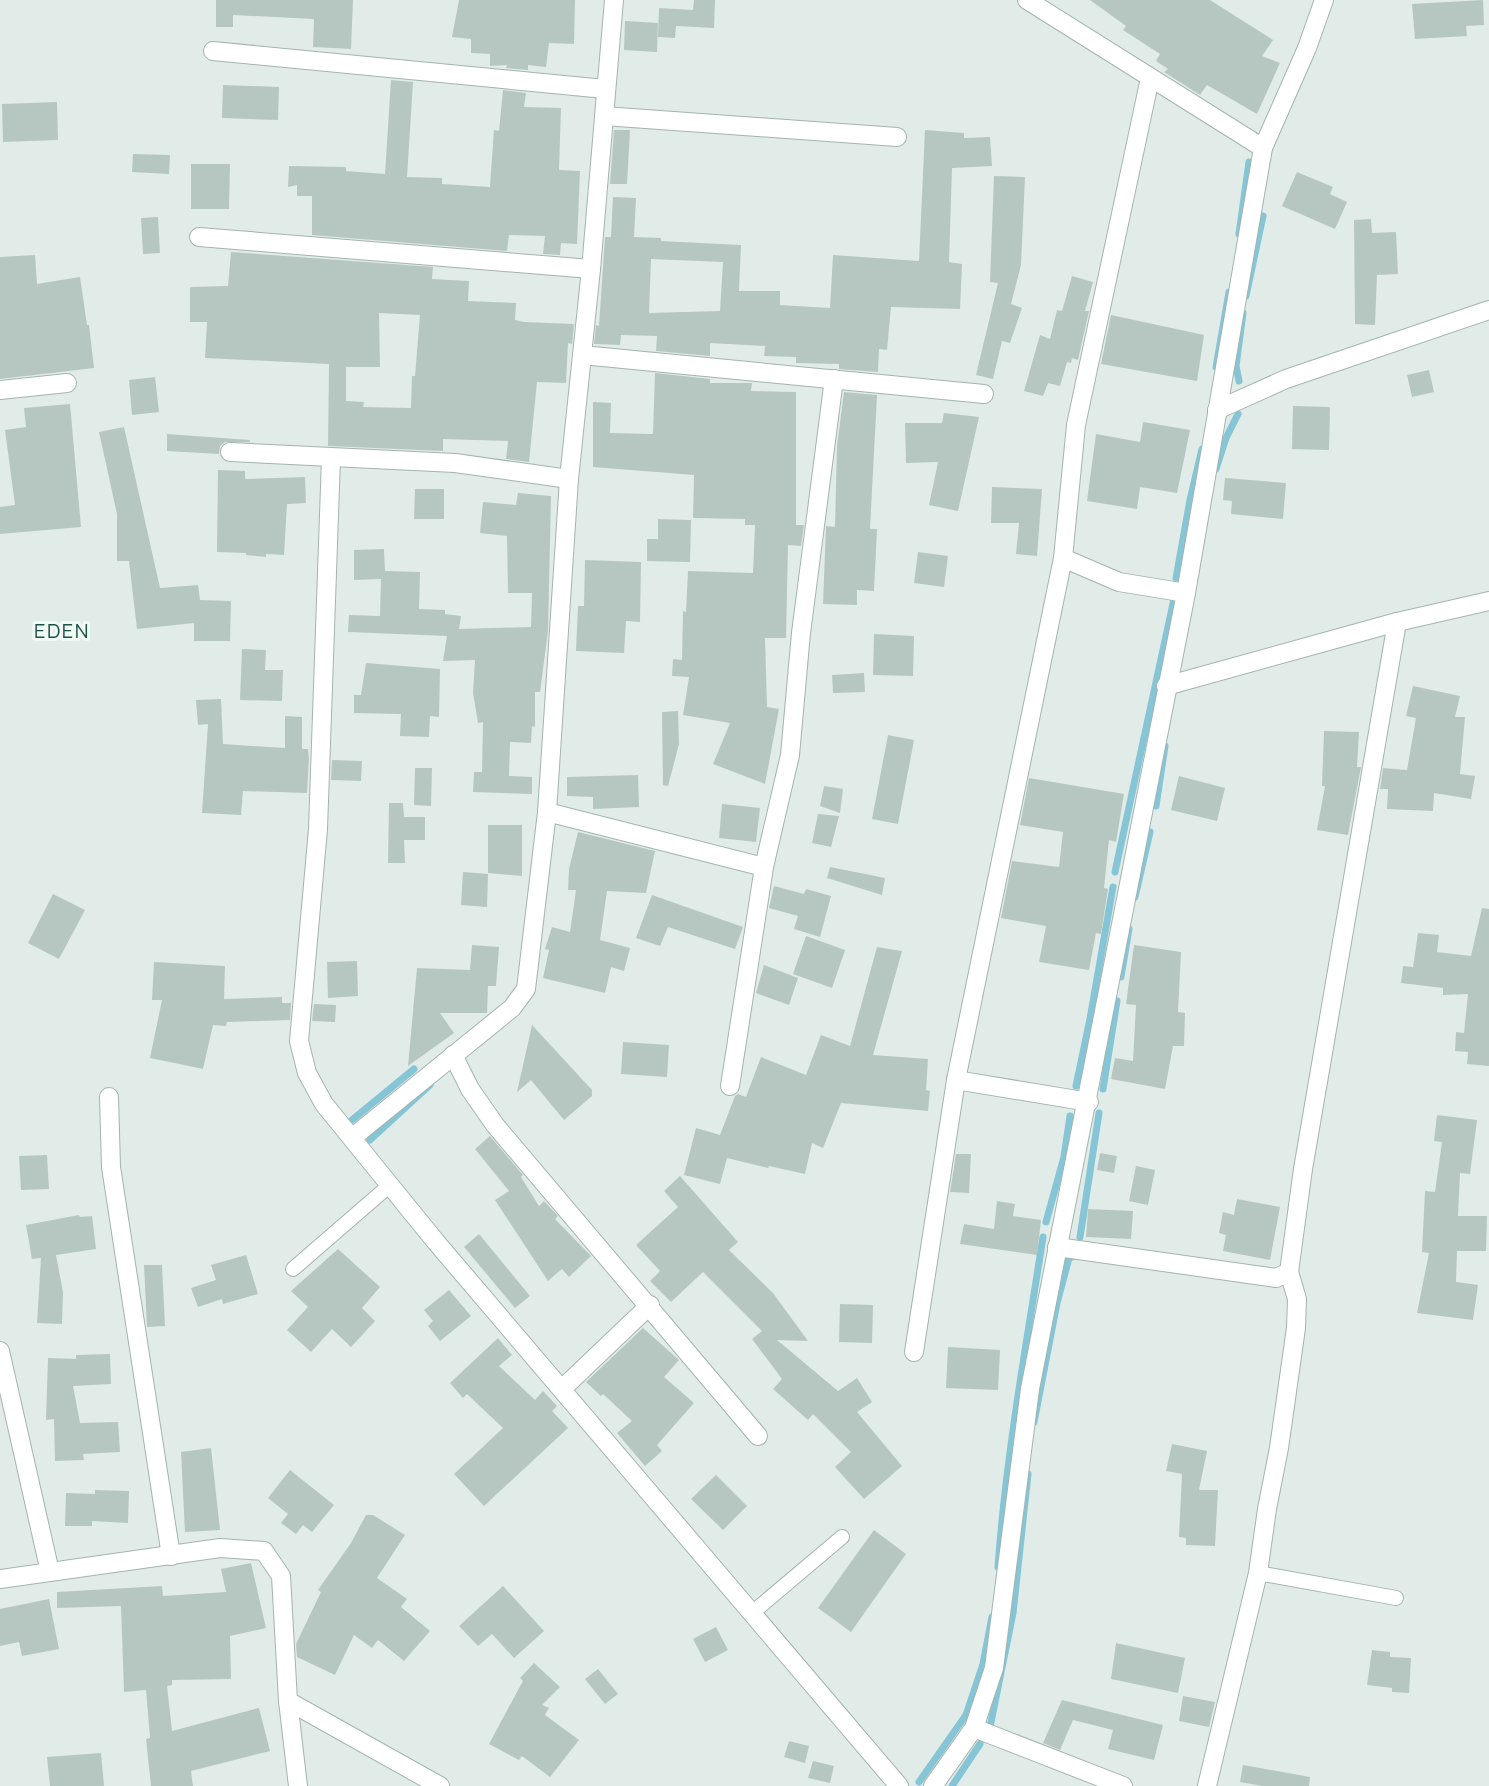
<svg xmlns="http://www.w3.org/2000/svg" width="1489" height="1786" font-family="Manrope,sans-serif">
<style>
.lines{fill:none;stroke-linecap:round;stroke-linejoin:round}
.stream{stroke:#85c5d5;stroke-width:7}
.building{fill:#b6c7c1;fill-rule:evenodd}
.lane-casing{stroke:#a3b4af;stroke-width:16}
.street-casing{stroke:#a3b4af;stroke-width:20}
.lane{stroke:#fff;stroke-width:14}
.street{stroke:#fff;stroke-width:18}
.labels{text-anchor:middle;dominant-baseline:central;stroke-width:6;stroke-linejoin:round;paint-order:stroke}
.quarter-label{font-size:20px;letter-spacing:1.5px;fill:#1b5146;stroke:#f1f9f5}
</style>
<rect width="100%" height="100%" fill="#e1ece8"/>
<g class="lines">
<g class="stream">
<polyline points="1239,234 1249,162"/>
<polyline points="1246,296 1263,216"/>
<polyline points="1216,367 1229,292"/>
<polyline points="1239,381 1236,366 1243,313"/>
<polyline points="1216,469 1226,438 1238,414"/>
<polyline points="1176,578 1190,500 1202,449"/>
<polyline points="1156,806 1165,746"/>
<polyline points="1115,872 1174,599"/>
<polyline points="1135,897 1150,832"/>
<polyline points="1121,977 1129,929"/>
<polyline points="1076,1086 1090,1019 1113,887"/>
<polyline points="1103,1089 1117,1001"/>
<polyline points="352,1120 414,1069"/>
<polyline points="370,1140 430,1085"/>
<polyline points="1046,1222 1064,1157 1070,1116"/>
<polyline points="1080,1237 1099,1113"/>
<polyline points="1034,1422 1057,1303 1069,1258 1076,1256"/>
<path d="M998,1567C1006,1456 1026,1347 1043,1237"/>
<polyline points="990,1727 1013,1613 1028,1474"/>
<polyline points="919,1782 966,1715 983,1664 992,1617"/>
<polyline points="952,1786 980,1744"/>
</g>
</g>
<g class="building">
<polygon points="216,0 353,0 351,49 313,47 314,19 233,15 233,27 216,27"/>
<polygon points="459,0 575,0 574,44 549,43 546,67 528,65 528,70 506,68 507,65 490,66 490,54 471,53 471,39 452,37"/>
<polygon points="694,0 715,0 714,28 676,26 675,38 658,37 659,8 693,10"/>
<polygon points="1090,0 1210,0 1273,40 1262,56 1280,63 1257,114 1207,85 1200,95 1164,72 1168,69 1156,61 1160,54 1123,30 1126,26"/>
<polygon points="1483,0 1484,25 1466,26 1467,36 1415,39 1412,4"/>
<polygon points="625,21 658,23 657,52 624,50"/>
<polygon points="391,80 413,82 407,177 442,178 442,184 490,187 494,130 499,131 503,90 526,93 524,107 561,108 559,170 580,171 577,244 561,243 560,255 543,254 545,236 509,235 507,251 312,235 312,196 297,196 297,185 288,187 289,166 346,167 346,171 385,174"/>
<polygon points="223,85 279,87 278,120 222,118"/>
<polygon points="57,102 58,140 3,142 2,104"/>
<polygon points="614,130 630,130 627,184 610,184"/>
<path d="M925,130L964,133V138L990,137L992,166L952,168L949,262L962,264L960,309L891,307L887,350L879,349L878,372L839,369V364L796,363V357L764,356L765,346L710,343V356L656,351L657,336L621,335L620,345L594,344L596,325L599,326L605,237H611L613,197L636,198L634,237L661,238V241L741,245L739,291H780V305L830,308L833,255L919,261ZM651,259L723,262L720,311L649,313Z"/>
<polygon points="133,154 170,155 169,174 132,172"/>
<polygon points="191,164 230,164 229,209 191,209"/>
<polygon points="1297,172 1333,187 1330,194 1347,202 1335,229 1282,206"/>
<polygon points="994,176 1025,177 1021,265 1011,304 1022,308 1010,343 1002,341 993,379 976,375 998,283 990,282"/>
<polygon points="158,217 160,253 143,254 141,218"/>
<polygon points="1371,219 1372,233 1396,232 1398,274 1377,275 1375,325 1355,324 1354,220"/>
<path d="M231,252L433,267L432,279L469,281L468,301L516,303L515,320L524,322L574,324L572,344L568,343L566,383L537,382L529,462L506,459L508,441L443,439V451L328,446L329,364L205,358L207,322H190V287L228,286ZM379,313L420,315L415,376H412L411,408L363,407L364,402L346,401V367H380Z"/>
<polygon points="35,255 37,284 80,277 87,325 89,325 94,368 0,379 0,257"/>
<polygon points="1072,276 1093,282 1085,311 1089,311 1078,360 1072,358 1071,363 1067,362 1060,386 1048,383 1043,396 1024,391 1040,335 1050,339 1057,310 1062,311"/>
<polygon points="1111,315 1204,335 1197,381 1101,364"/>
<polygon points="1429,370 1434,392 1412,397 1407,375"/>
<polygon points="655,373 710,379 710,383 752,383 751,391 796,392 796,525 804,525 801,546 788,545 786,638 765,638 767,707 779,709 765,784 713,764 730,723 683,715 689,677 672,676 673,659 682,660 683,611 686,612 688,571 753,573 755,525 745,525 745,519 693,518 694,475 593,467 593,402 611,403 610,433 653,434"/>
<polygon points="155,377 159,412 132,415 129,380"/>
<polygon points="844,392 877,395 870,529 877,529 874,591 857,590 857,605 823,604 826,526 835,527 837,446"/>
<polygon points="70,404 81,527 0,534 0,507 15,505 5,430 26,427 24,408"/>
<polygon points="1293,406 1330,407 1329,450 1292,449"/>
<polygon points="944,413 979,417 958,511 929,505 938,462 906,463 905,423 942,423"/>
<polygon points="1143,422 1190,430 1177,493 1140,487 1137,509 1087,501 1096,434 1140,442"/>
<polygon points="124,427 160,588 198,585 200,600 231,601 230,641 194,641 194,623 137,629 129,561 117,561 117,514 99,432"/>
<polygon points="167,434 250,440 250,442 225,442 220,446 219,454 167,451"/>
<polygon points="218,470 245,471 245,479 305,477 306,503 287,504 284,555 266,554 266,557 246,555 246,553 217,552"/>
<polygon points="1225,478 1286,483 1283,519 1231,514 1232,501 1223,500"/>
<polygon points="992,487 1042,489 1037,556 1016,554 1019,523 991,523"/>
<polygon points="415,489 444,489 444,519 414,519"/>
<polygon points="518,493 551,496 548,631 540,692 535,692 535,727 532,726 531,743 510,742 509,776 532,777 532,794 473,792 474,772 482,772 483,722 478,723 473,693 475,660 443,661 447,636 348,632 349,615 380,616 381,579 354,580 354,550 384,549 385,571 420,572 419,609 445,610 445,614 461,616 459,629 531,627 532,593 508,593 507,536 480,533 483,502 516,505"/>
<polygon points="658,519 691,520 690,562 647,561 647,539 658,539"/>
<polygon points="918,552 948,556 944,587 914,583"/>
<polygon points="585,560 641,562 640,622 626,621 624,653 576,651 578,606 584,606"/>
<polygon points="874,634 914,636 913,676 873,675"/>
<polygon points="242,649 266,650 265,670 283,670 282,701 240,700"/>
<polygon points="366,663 440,669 439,717 430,716 429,737 400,736 401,714 354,713 354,695 361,695"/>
<polygon points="864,673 865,692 833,693 832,675"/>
<polygon points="1413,686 1460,696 1455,717 1465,717 1460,774 1475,776 1471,799 1434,793 1433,811 1387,809 1388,789 1380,789 1383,768 1407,770 1416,718 1406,716"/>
<polygon points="221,699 223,744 285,748 285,716 302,717 302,749 308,749 309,759 307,793 243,791 241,815 202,813 208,724 198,725 196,700"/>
<polygon points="678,711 679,744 668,786 663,785 662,712"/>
<polygon points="1324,731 1359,732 1357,767 1361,767 1348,835 1317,830 1325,786 1322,786"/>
<polygon points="888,735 914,740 898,824 872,819"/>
<polygon points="332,760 362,761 361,781 331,780"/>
<polygon points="415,768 432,768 431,806 414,805"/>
<polygon points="638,775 639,807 593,809 593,797 567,796 567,777"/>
<polygon points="1179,776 1225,788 1217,821 1171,810"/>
<polygon points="1029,778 1124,794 1116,842 1109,840 1104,888 1108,889 1101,934 1096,933 1089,970 1039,962 1046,926 1001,918 1012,861 1059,867 1063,832 1020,825"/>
<polygon points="824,786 843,789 840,813 820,806"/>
<polygon points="389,803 403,803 404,817 425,817 425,840 404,840 405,863 388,863"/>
<polygon points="722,804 760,808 756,842 719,838"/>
<polygon points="818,814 839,816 831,847 812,843"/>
<polygon points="488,825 522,825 522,876 488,873"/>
<polygon points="578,832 655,851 646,893 607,891 600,940 630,948 624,971 611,967 605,993 543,978 549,950 545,949 552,927 570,932 576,890 568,890 569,869"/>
<polygon points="830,867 885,878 882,895 827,878"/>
<polygon points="463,872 488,874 487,907 461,905"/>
<polygon points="774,886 804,894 806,889 831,896 820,937 794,929 798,916 769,908"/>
<polygon points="53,894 85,910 59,959 28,943"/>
<polygon points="652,895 743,927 735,949 668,927 660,946 636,938"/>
<polygon points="1482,908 1489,909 1489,1066 1467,1064 1468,1052 1455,1051 1456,1032 1464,1033 1468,994 1443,995 1443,988 1401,983 1403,966 1413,967 1418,933 1439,935 1437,952 1471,956"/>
<polygon points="806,936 845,950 832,988 793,974"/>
<polygon points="472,945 499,947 496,986 488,986 487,1013 440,1013 454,1033 408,1066 417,968 470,970"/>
<polygon points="1134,945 1181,952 1178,1012 1185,1013 1184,1046 1173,1046 1165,1089 1111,1079 1115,1058 1133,1061 1136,1005 1126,1004"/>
<polygon points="877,947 902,951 873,1055 928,1059 926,1090 930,1091 928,1111 841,1103 823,1148 812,1143 805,1174 769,1166 768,1168 727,1158 720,1184 684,1175 696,1128 720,1135 735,1096 738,1094 746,1097 761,1057 806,1075 821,1035 850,1046"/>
<polygon points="357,961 358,996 328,998 327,962"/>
<polygon points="154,962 225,966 224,999 282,997 282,1003 291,1003 290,1020 227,1022 226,1026 213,1025 203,1069 150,1058 162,1000 152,1000"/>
<polygon points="764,965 798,978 789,1005 756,993"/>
<polygon points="314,1004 336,1005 335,1022 312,1021"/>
<polygon points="532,1025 592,1090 592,1096 564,1120 531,1080 517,1092"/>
<polygon points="623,1042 669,1045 667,1077 621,1074"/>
<polygon points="1437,1115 1477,1120 1470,1174 1460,1173 1458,1216 1487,1216 1486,1251 1457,1251 1456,1282 1478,1285 1473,1320 1417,1313 1429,1253 1422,1252 1425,1191 1435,1192 1442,1142 1434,1141"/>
<polygon points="490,1136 523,1175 521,1177 539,1206 544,1201 558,1216 555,1219 591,1256 569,1277 562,1269 548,1281 495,1200 509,1191 475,1149"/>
<polygon points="1100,1153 1117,1156 1114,1173 1097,1170"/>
<polygon points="956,1154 971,1154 969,1193 950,1192"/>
<polygon points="47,1155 49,1189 21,1190 19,1156"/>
<polygon points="1136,1166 1155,1170 1148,1205 1129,1201"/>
<polygon points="680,1176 738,1242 729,1250 773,1293 808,1341 777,1340 838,1391 857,1378 872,1402 857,1412 902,1466 864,1499 835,1467 851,1452 813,1414 808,1420 773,1389 782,1379 752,1339 762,1331 703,1272 671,1302 650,1281 660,1271 636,1245 678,1207 664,1191"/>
<polygon points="1237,1199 1280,1207 1270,1260 1223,1251 1226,1235 1219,1233 1223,1212 1234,1215"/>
<polygon points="997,1201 1015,1204 1013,1216 1041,1220 1037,1255 960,1244 964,1224 994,1229"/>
<polygon points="1088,1209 1133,1211 1131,1239 1086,1237"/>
<polygon points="79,1215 80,1217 92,1216 96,1249 56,1255 63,1292 62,1324 37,1323 41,1258 32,1259 26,1225"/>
<polygon points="479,1234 530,1296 515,1308 464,1247"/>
<polygon points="338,1249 380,1287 362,1308 375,1321 351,1347 332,1329 311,1352 287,1330 308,1307 291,1291"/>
<polygon points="246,1255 258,1294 223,1304 222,1299 198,1307 191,1288 216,1280 211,1265"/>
<polygon points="144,1265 162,1265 165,1326 147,1327"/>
<polygon points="449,1290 471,1316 440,1341 428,1326 433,1321 424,1310"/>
<polygon points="840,1304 873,1305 872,1343 839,1342"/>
<polygon points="643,1328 679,1360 664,1377 694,1403 657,1445 662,1451 645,1466 617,1433 632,1421 603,1394 601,1396 586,1382"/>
<polygon points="498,1338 512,1355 499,1366 535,1400 543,1391 557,1406 552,1411 568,1428 484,1506 454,1474 503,1428 467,1394 463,1398 450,1383"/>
<polygon points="948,1347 1000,1350 998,1390 946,1388"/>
<polygon points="110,1354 111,1384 73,1386 80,1423 118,1422 120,1452 83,1454 84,1460 55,1461 54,1419 46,1420 48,1358 76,1359 76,1355"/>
<polygon points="1172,1444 1207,1451 1199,1490 1218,1490 1215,1546 1186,1545 1186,1538 1179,1537 1182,1474 1166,1471"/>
<polygon points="211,1448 220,1530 185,1532 181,1452"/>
<polygon points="290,1470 334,1505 312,1532 303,1525 296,1534 281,1523 288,1514 268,1498"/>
<polygon points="716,1475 747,1506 723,1530 691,1499"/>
<polygon points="95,1490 129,1491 128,1523 92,1521 92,1526 65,1526 66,1493 95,1494"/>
<polygon points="366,1515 373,1515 405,1535 377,1578 407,1599 401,1607 430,1631 404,1661 378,1640 372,1648 354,1635 335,1675 297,1657 296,1644 321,1592 318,1590 351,1543"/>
<polygon points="874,1530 906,1554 851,1632 818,1608"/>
<polygon points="251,1563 266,1628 230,1636 231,1679 172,1680 172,1685 167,1686 172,1731 259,1708 270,1751 191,1771 193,1786 151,1786 146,1739 150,1738 146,1690 124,1692 121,1606 57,1608 57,1592 162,1586 163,1596 226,1592 221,1569"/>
<polygon points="503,1586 544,1631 514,1658 492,1634 478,1646 459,1626"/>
<polygon points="49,1599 59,1649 22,1656 19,1642 0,1646 0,1609"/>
<polygon points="716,1627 728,1650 705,1662 693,1639"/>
<polygon points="1116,1643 1185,1658 1178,1693 1111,1679"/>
<polygon points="1372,1650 1390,1652 1390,1657 1411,1658 1409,1693 1392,1692 1392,1688 1367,1685"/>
<polygon points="534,1663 560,1687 542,1705 549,1708 545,1715 579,1740 550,1777 522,1756 519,1760 489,1744 523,1681 520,1678"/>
<polygon points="598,1669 618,1694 605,1704 585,1679"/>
<polygon points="1183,1696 1215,1702 1209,1727 1179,1721"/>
<polygon points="1062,1700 1163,1725 1154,1760 1108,1749 1113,1730 1073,1720 1060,1750 1043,1743"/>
<polygon points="789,1741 809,1746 805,1763 784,1757"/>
<polygon points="101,1753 104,1786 50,1786 47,1757"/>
<polygon points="813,1761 834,1766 830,1783 808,1778"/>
<polygon points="1243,1765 1310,1777 1309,1786 1262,1786 1240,1782"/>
</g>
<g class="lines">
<g class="lane-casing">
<g id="lane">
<polyline points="293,1269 390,1185"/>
<polyline points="1258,1573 1396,1598"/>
<polyline points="752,1613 842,1537"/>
</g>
</g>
<g class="street-casing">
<g id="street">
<polyline points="213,51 605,89"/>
<polyline points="604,116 897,137"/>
<polyline points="1263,148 1307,48 1324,0"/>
<polyline points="199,237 591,269"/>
<polyline points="582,355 984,394"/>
<polyline points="0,390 67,383"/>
<polyline points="1217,410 1286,379 1489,310"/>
<polyline points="230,452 455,463 569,479"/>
<polyline points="331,458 318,829 299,1041 307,1073 324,1104 436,1242 899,1786"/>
<polyline points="1063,558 1119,582 1186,593"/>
<polyline points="1166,686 1397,622 1489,601"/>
<polyline points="547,812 764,867"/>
<polyline points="453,1055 470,1089 495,1125 758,1436"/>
<polyline points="956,1080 1089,1102"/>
<polyline points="730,1086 764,867 790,755 801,633 834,379"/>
<polyline points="109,1097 111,1167 171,1556"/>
<polyline points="353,1137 512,1008 526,989 547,812 569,479 591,269 614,0"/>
<polyline points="1057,1247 1276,1278 1289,1272 1303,1169 1397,622"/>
<polyline points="0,1351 50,1572"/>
<polyline points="914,1352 956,1080 1063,558 1076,425 1150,78"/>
<polyline points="562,1389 650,1305"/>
<polyline points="0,1579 220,1548 264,1551 281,1576 288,1701 298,1786"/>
<polyline points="288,1701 440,1786"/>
<polyline points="974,1728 1123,1786"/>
<polyline points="933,1786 974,1728 994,1668 1030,1389 1186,593 1263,148 1027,0"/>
<polyline points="1207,1786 1258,1573 1267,1509 1279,1448 1296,1328 1297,1299 1289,1272"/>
</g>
</g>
<use href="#lane" class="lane"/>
<use href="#street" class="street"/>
</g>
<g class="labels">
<g class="quarter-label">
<text x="62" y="630">EDEN</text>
</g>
</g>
</svg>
